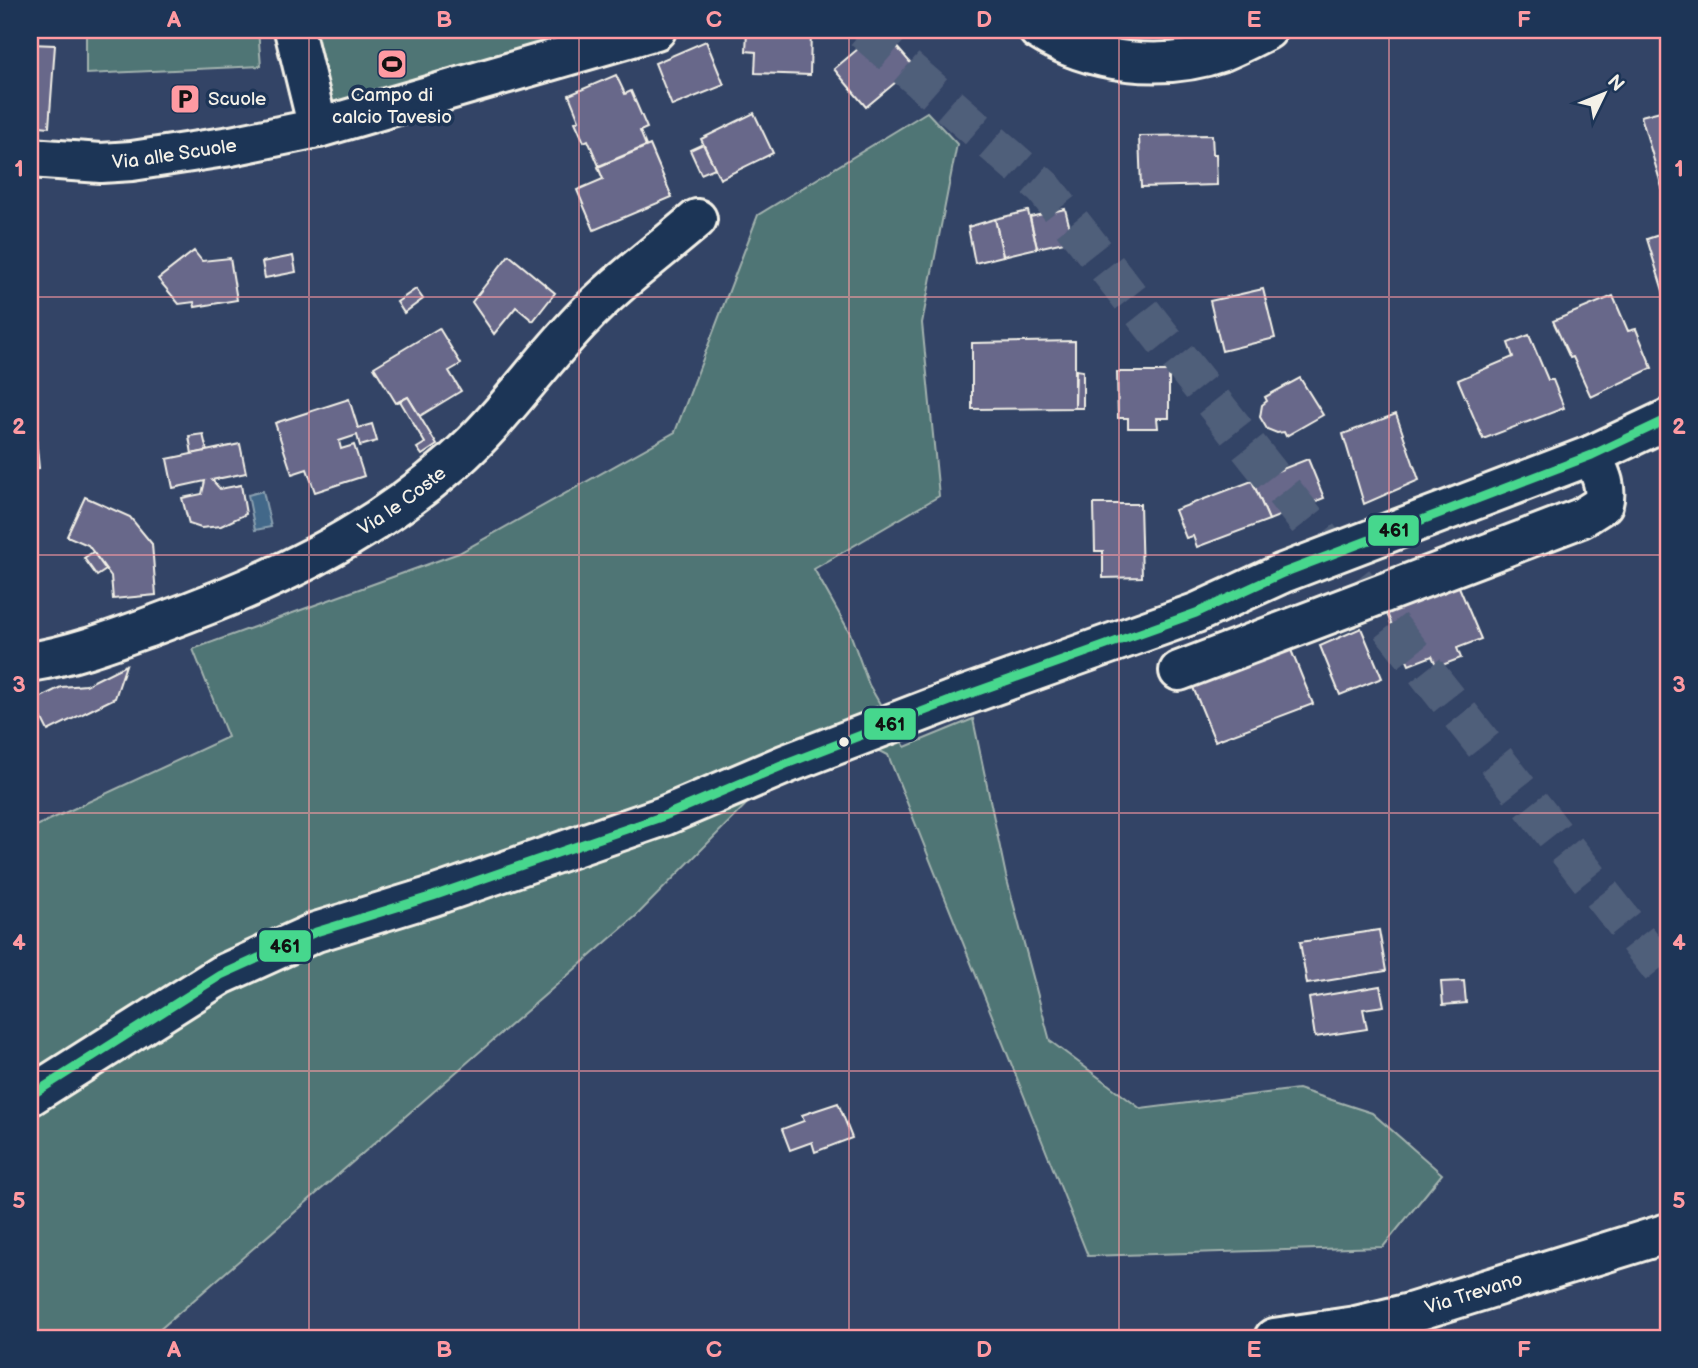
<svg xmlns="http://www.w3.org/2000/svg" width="1698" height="1368" font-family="'Balsamiq Sans',sans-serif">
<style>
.green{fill:#4f7475;stroke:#a2b2ae;stroke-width:2}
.water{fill:#426889;stroke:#899faf;stroke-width:2}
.building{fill:#67678a;stroke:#f4f1e8;stroke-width:2}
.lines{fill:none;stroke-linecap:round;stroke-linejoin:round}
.highway-tunnel{stroke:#505e7a;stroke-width:38;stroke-dasharray:38 19;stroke-linecap:butt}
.street-casing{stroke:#f4f1e8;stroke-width:44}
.secondary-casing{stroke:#f4f1e8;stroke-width:44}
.street{stroke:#1d3557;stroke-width:38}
.secondary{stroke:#1d3557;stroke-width:38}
.bus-1-casing{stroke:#1d3557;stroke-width:14}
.bus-1{stroke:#46d78d;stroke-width:9}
.grid{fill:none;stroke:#ff9aa2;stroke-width:2;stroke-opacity:0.55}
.bus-dot{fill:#f4f1e8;stroke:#1d3557;stroke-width:2.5}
.labels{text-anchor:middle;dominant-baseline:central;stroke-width:7;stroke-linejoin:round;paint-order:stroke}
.poi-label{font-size:19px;fill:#f4f1e8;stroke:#1d3557}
.street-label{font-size:19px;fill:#f4f1e8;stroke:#1d3557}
.line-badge{stroke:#1d3557;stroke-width:2.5}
.pale-badge-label{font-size:19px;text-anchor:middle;font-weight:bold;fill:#111}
.neatline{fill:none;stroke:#ff9aa2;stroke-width:2.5}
.grid-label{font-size:23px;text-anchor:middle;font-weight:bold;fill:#ff9aa2}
</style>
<rect width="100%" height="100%" fill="#346"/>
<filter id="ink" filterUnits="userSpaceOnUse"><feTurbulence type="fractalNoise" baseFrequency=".0143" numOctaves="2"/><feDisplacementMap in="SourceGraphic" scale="14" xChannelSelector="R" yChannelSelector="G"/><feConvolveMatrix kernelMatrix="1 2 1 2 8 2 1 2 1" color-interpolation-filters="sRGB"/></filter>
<g filter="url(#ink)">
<g class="green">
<polygon points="86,30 258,30 261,66 86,74"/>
<polygon points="304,30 591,30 331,104"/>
<polygon points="927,112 957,144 922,323 939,496 814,569 850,633 869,685 905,747 973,719 1006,876 1050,1041 1141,1109 1298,1089 1372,1113 1442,1174 1383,1247 1088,1256 888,755 855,738 786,764 636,916 150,1338 30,1338 30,829 228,737 193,649 459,553 675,432 758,215"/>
</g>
<polygon class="water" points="263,491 271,527 255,530 248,495"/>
<g class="building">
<polygon points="757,30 811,30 810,75 755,73 756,52 746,51 747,31"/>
<polygon points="871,38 896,46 914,67 866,107 834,69"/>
<polygon points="706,41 724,85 672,106 655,63"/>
<polygon points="30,44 55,45 49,127 30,125"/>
<polygon points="616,75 625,94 631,91 647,128 640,131 646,146 599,166 588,140 584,142 575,122 579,120 569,95"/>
<polygon points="1668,109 1668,197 1665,198 1641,116"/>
<polygon points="754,113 773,153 720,179 701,139"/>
<polygon points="1212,135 1213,154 1216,154 1217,185 1141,187 1139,136"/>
<polygon points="703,144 715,168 701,174 690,150"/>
<polygon points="650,145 672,197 594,230 577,190 603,179 598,167"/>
<polygon points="1065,209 1073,240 1037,248 1030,217"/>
<polygon points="1028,211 1037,248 1003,256 995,219"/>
<polygon points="995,219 1003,256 975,263 968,227"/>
<polygon points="1668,232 1668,307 1647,239"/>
<polygon points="194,251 202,261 230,258 237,300 195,307 194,302 179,304 158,279"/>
<polygon points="509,255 555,293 533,321 516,307 494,334 472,302"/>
<polygon points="293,256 296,272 265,278 262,262"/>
<polygon points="416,289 423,299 404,313 397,302"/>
<polygon points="1263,289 1275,338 1222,351 1210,301"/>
<polygon points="1613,296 1628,331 1636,329 1652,368 1591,397 1573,357 1570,358 1553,321"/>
<polygon points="439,328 461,364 449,371 461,391 420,416 408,397 396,403 374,367"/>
<polygon points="1529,335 1548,380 1553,380 1564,408 1483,439 1458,380 1513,357 1508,343"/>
<polygon points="1075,341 1075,408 972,409 972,343"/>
<polygon points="1076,370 1083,371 1083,408 1075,408"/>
<polygon points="1117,372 1169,372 1169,418 1157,418 1158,428 1128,428 1128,418 1118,418"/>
<polygon points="1300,378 1323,415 1286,436 1284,432 1277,433 1267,429 1260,417 1262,405 1267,401 1265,397"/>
<polygon points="408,397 437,445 422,455 417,448 425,443 400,401"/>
<polygon points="349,399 358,428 372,424 377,441 360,446 357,435 339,441 341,449 354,445 364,476 315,492 307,469 292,474 275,423"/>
<polygon points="1396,414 1419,480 1364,504 1343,434"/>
<polygon points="203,434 207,451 192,454 189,436"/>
<polygon points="36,437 39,468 30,469 30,438"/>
<polygon points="240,444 246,473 212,480 220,489 241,485 246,514 221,526 201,528 189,524 182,498 202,494 205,481 173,488 167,459"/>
<polygon points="1308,459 1324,498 1269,520 1252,481"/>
<polygon points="1252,481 1269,520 1197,547 1193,536 1186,538 1175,510"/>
<polygon points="85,497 130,517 152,544 156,595 113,599 111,576 88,545 67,536"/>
<polygon points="1094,504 1140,504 1142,577 1103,578 1103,551 1095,551"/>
<polygon points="93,552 106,570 97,576 84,558"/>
<polygon points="1457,582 1481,639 1457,648 1461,658 1437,667 1432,656 1409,665 1385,609"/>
<polygon points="1361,628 1382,678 1340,695 1320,646"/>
<polygon points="1289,645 1313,704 1215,741 1192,685"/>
<polygon points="126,665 115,698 48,731 33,701 61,687 86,685"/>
<polygon points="1379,930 1386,971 1307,984 1300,942"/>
<polygon points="1464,981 1466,1003 1443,1005 1441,982"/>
<polygon points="1380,986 1384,1006 1363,1009 1367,1029 1315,1037 1309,998"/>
<polygon points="838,1103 852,1138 815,1152 812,1142 790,1150 782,1129 804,1121 802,1115"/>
</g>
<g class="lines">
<polyline class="highway-tunnel" points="863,30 1044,188 1668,978"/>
<g class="street-casing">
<g id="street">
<polyline points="294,30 318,128"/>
<path id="s1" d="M30,158L101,163L132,161L231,146L318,128L656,30"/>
<path id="s2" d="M30,662C74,655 115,639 157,624C267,584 364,540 453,462C501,420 537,366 581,320C616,283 659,252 697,219"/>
<path d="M1179,671L1581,518L1603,504C1608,486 1599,471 1592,455"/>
</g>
</g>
<g class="secondary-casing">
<g id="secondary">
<path d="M1038,30C1091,64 1164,72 1223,51C1238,45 1253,37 1267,30"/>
<polyline points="30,1096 221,975 316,932 433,896 664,816 786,764 950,701 1196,613 1283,573 1592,455 1668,419"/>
<path id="s3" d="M1274,1338L1356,1326L1410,1313L1668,1233"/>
</g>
</g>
<use href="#street" class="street"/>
<use href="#secondary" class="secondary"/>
<g class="bus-1-casing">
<polyline id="bus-1" points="30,1096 221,975 316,932 433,896 664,816 786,764 950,701 1196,613 1283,573 1592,455 1668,419"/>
</g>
<use href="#bus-1" class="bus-1"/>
</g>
</g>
<path class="grid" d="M309,30V1338M579,30V1338M849,30V1338M1119,30V1338M1389,30V1338M30,297H1668M30,555H1668M30,813H1668M30,1071H1668"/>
<defs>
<g id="stadium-square" transform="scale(1.575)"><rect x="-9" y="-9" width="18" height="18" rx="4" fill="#ff9aa2" stroke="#1d3557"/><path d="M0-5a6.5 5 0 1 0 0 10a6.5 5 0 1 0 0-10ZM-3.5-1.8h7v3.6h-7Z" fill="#111"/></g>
<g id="parking-square" transform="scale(1.575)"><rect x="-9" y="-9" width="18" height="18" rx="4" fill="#ff9aa2" stroke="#1d3557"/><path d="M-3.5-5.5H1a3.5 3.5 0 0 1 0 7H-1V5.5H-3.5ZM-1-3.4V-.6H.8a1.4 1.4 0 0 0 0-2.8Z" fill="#111"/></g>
</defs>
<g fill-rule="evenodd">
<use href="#stadium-square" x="392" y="64"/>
<use href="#parking-square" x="185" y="99"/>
</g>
<circle class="bus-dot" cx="844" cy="742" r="6"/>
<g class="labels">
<g class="poi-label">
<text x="392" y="95">Campo di<tspan x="392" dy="22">calcio Tavesio</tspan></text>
<text x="208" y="99" text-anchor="start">Scuole</text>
</g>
<g class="street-label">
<text stroke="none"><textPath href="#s1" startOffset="145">Via alle Scuole</textPath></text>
<text stroke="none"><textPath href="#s2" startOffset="408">Via le Coste</textPath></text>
<text stroke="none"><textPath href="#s3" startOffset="205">Via Trevano</textPath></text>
</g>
</g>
<g class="line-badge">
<rect x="1367" y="514" width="53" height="33" rx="7" fill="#46d78d"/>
<rect x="863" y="707" width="54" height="34" rx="7" fill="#46d78d"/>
<rect x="258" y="929" width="54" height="34" rx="7" fill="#46d78d"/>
</g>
<g class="pale-badge-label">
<text x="1394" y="537">461</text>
<text x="890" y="731">461</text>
<text x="285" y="953">461</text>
</g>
<rect width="1698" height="1368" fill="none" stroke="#1d3557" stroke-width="77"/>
<g transform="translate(1604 94) rotate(47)" stroke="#1d3557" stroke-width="5" paint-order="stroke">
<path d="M0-5L12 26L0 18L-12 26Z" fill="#f4f1e8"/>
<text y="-10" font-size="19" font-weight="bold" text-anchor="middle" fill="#f4f1e8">N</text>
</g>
<rect x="38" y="38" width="1622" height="1292" class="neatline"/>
<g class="grid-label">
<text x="174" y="27">A</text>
<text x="444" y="27">B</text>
<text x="714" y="27">C</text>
<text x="984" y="27">D</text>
<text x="1254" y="27">E</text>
<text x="1524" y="27">F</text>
<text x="19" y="176">1</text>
<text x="1679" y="176">1</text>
<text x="19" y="434">2</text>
<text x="1679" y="434">2</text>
<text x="19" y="692">3</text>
<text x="1679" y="692">3</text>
<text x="19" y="950">4</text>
<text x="1679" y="950">4</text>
<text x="19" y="1208">5</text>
<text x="1679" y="1208">5</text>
<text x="174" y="1357">A</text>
<text x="444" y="1357">B</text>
<text x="714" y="1357">C</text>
<text x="984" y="1357">D</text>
<text x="1254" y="1357">E</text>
<text x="1524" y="1357">F</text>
</g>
</svg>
